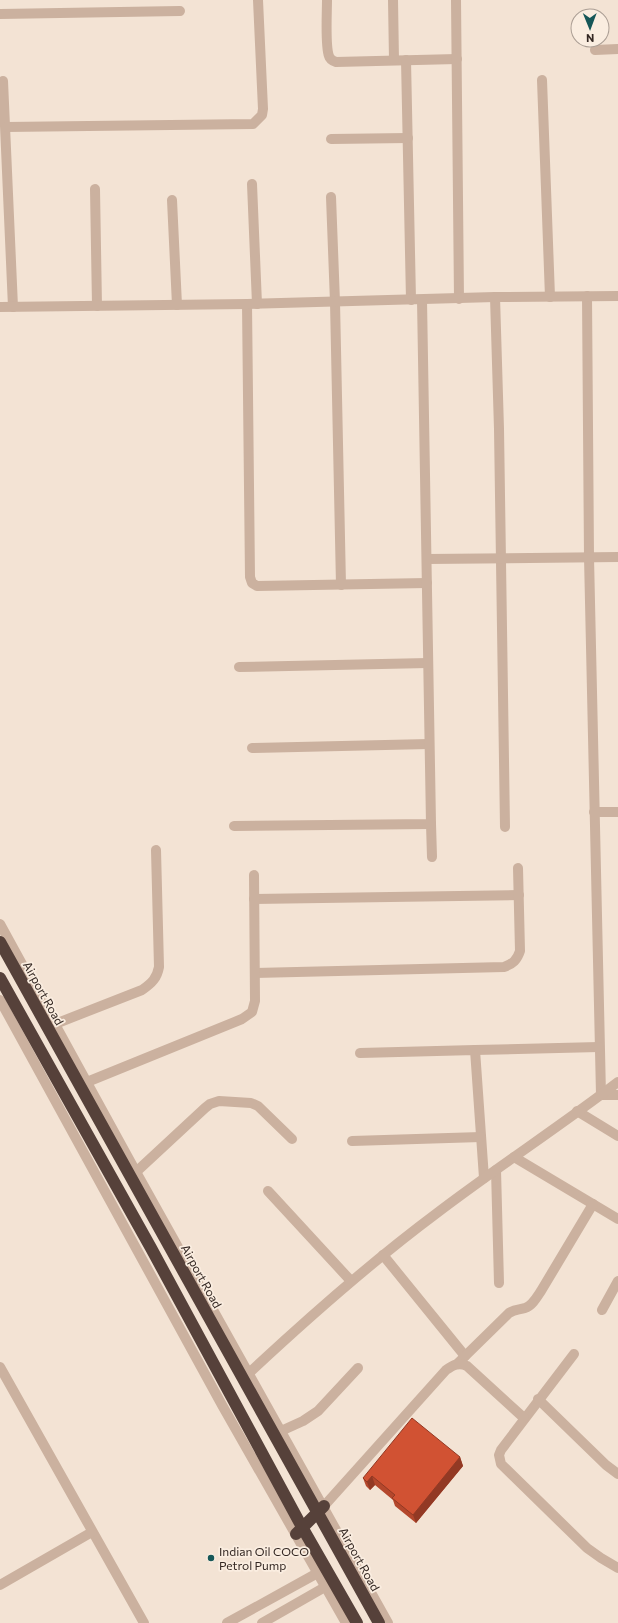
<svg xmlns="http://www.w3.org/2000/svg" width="618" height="1623" font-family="Commissioner,sans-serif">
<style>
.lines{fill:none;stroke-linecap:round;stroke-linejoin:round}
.minor{stroke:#cbb19f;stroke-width:10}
.highway{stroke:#56413a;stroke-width:12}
.wall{fill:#b4472c}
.shaded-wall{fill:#923924}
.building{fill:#d15233;stroke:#923924}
.poi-dot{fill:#165758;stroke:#faede0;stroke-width:1.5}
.labels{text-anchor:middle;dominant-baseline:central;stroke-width:3.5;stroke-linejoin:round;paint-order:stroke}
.street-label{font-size:12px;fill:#342823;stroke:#faede0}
.poi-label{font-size:12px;fill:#342823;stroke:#faede0;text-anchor:start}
</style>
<rect width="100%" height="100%" fill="#f3e3d4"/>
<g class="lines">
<g class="minor">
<path d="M327,0C327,13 325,46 329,56C330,60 333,61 336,62L457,59"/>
<polyline points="393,0 394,60"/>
<polyline points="456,0 459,299"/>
<polyline points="0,14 180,11"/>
<polyline points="595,50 618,49"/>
<polyline points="406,60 411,300"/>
<polyline points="542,80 550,297"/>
<polyline points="3,81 13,307"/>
<polyline points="6,127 253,124 262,115 263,109 258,0"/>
<polyline points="331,139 408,138"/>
<polyline points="252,184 257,304"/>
<polyline points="95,189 97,306"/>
<polyline points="331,197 335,302 341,585"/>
<polyline points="172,200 177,305"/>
<polyline points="587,296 589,557 601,1095 618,1095"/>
<polyline points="495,297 499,429 505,827"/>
<polyline points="247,304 250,577 252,583 257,586 427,583"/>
<polyline points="0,307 247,304 495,297 618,296"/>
<polyline points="427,559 618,557"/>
<polyline points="239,667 428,663"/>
<polyline points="252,748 429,744"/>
<polyline points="594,812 618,812"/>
<polyline points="431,824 432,857"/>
<polyline points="234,826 431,824 422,300"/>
<polyline points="254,899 519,895"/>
<polyline points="0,924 136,1172 388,1623"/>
<path d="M255,973L504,967C513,964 517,960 520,951L518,868"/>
<polyline points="0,1000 222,1405 346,1623"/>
<path d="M55,1024L142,990C152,983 157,978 159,967L156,850"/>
<polyline points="475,1050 599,1047"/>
<polyline points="360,1053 475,1050 484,1178"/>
<polyline points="87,1082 242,1019 252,1012 255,1001 254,875"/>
<polyline points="577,1111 618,1136"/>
<polyline points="352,1141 481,1137"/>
<polyline points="514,1157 618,1219"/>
<polyline points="496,1170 499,1283"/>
<polyline points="136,1172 205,1108 210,1104 219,1101 251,1103 258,1106 292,1139"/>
<polyline points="268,1191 351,1281"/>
<polyline points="383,1255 465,1356"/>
<polyline points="602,1310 618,1281"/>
<polyline points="574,1354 501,1450 499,1455 501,1464 587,1548 601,1558 618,1568"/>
<path d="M457,1364L509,1313C515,1309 519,1310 525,1308C532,1306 537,1297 541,1291L593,1204"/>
<polyline points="0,1367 144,1623"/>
<path d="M248,1374C309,1317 370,1263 437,1213C496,1168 559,1127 618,1082"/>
<polyline points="538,1399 606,1465 618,1474"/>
<polyline points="281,1431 303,1421 318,1411 358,1368"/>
<path d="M324,1506L446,1370C453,1365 459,1362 467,1366L524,1418"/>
<polyline points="0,1585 92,1532"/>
<polyline points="227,1623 323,1570"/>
<polyline points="262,1623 332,1583"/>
</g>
<g class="highway">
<polyline points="0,942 379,1623"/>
<polyline points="0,978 151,1248 302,1527 357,1623"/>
<polyline points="296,1534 324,1506"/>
</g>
</g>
<polygon class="wall" points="460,1457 463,1466 416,1523 395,1506 393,1500 375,1485 370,1490 366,1486 363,1478"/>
<g class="shaded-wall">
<polygon points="460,1457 463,1466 416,1523 413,1515"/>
<polygon points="372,1476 375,1485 370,1490 367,1482"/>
</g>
<polygon class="building" points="412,1418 460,1457 413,1515 392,1498 395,1495 372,1476 367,1482 363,1478"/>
<circle class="poi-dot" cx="211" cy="1558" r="4"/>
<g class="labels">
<g class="street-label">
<text transform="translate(44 993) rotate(61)">Airport Road</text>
<text transform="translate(202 1276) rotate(61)">Airport Road</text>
<text transform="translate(360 1559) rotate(61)">Airport Road</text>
</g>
<g class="poi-label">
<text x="219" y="1551">Indian Oil COCO<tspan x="219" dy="14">Petrol Pump</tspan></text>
</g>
</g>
<g transform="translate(590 28) rotate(179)"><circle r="19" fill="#faede0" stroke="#ab9e94"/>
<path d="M0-3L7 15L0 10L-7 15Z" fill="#165758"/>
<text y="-6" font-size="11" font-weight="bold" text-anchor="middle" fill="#342823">N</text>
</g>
</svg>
